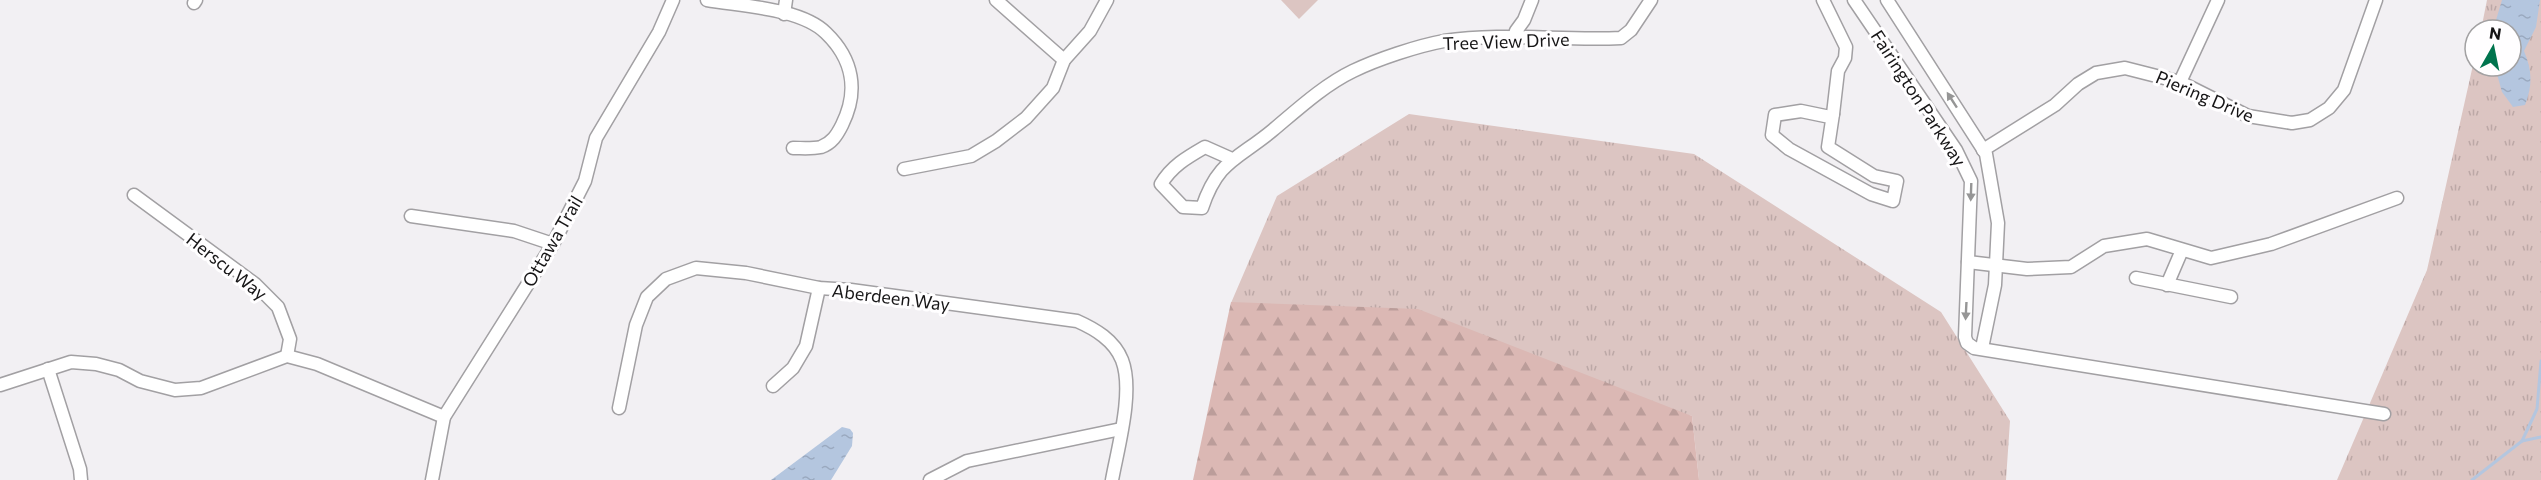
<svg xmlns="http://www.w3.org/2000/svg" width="2541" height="480" font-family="Commissioner,sans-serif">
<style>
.grass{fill:url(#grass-tufts)}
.forest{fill:url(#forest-firs)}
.green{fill:#dcc5c2}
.water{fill:url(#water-ripples)}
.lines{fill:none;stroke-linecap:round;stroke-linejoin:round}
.stream{stroke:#b4c6df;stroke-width:3}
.minor-casing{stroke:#a2a0a3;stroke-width:15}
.minor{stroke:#fff;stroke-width:12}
.oneway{fill:#969696}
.labels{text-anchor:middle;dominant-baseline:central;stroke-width:6;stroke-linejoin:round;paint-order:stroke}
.street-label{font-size:18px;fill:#161516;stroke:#fffeff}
</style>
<defs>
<pattern id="grass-tufts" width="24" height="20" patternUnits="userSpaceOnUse" patternTransform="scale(1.5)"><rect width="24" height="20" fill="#dcc5c2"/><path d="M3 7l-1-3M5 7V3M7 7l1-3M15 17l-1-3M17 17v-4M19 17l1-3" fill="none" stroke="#bca8a6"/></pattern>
<pattern id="forest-firs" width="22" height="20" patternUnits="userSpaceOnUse" patternTransform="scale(1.5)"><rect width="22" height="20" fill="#dbb8b4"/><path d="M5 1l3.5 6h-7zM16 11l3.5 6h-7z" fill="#bb9d9a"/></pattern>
<pattern id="water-ripples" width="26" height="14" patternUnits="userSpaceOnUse" patternTransform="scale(1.5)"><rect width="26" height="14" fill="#b4c6df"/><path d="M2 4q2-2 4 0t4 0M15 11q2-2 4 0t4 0" fill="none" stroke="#9aa9bf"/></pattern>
</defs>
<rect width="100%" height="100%" fill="#f2f0f3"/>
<g class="grass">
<polygon points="2487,0 2541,0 2541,480 2337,480 2427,270 2475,56 2475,66 2511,66 2511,30 2481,30"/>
<polygon points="1409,114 1694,154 1941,312 2010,421 2006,480 1699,480 1692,416 1231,303 1277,196"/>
</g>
<polygon class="forest" points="1231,302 1418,309 1692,416 1699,480 1193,480"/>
<polygon class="green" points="1281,0 1318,0 1299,19"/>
<g class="water">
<path d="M2502,0H2540L2536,27L2524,51C2532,70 2533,85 2525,105L2513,107L2502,92L2495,67L2511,66V30H2493Z"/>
<polygon points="842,427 850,429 853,433 852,446 831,480 771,480"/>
</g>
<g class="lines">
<g class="stream">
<polyline points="2522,441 2537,409 2541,361"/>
<polyline points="2472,480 2522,441 2541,437"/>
</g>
<g class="minor-casing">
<g id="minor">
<path d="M707,0C740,6 801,8 826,33C853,59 859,91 842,125C837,135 832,143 821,147C812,149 802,148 793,148"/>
<polyline points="996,0 1064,60"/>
<polyline points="1823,0 1846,47 1845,58 1838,71 1833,114"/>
<polyline points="1854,0 1956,150 1971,181 1965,337 1967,343 1974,348 2384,414"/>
<polyline points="1887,0 1986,154 1998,223 1995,285 1982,348"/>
<polyline points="194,3 196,0"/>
<polyline points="784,14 786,0"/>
<polyline points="1514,38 1516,31 1524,20 1532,0"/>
<polyline points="2180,82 2218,0"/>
<polygon points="1801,111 1830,117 1833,114 1828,147 1874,176 1897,181 1893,201 1871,194 1789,149 1772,135 1775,115"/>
<polyline points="1983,150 2055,105 2078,84 2096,73 2125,68 2180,82 2248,116 2292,123 2310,120 2329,108 2344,90 2376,0"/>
<path d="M1232,159L1205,147C1186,158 1172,166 1161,184L1183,207L1202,208C1218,160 1237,160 1273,130C1298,109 1324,85 1353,71C1378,59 1417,46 1444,41C1502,32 1562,41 1621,38L1631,30L1651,0"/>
<polyline points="904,169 971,156 996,141 1026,118 1053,88 1064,60 1090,31 1107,0"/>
<polyline points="134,195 255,284 278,307 290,339 287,356"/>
<polyline points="411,216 514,231 553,244"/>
<polyline points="1968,262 2027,269 2071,267 2104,246 2147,239 2211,258 2271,244 2397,198"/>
<polyline points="2136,278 2231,297"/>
<polyline points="2167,285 2182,250"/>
<polyline points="48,369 80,469 81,480"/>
<polyline points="0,385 71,362 96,364 119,370 140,381 175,390 201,388 287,356 317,364 444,417"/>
<polyline points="773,386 793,368 806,346 819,288"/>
<path d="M619,408L636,325L647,297L666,279L696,268L746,273L819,288L851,290L1077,321C1095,329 1114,340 1122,360C1134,391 1118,447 1112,480"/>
<polyline points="432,480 444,417 553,244 585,181 596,138 659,32 673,0"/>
<polyline points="930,480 967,461 1121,429"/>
</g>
</g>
<use href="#minor" class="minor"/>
</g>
<defs><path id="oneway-solid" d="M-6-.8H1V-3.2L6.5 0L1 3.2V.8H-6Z" transform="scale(1.5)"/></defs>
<g class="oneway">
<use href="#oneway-solid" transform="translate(1952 100) rotate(-123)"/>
<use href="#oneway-solid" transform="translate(1971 192) rotate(92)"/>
<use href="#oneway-solid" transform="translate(1966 311) rotate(93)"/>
</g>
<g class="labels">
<g class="street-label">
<text transform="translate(1506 41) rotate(-2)">Tree View Drive</text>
<text transform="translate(2205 96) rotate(23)">Piering Drive</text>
<text transform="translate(1919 98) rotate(57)">Fairington Parkway</text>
<text transform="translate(552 241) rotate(-60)">Ottawa Trail</text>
<text transform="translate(227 266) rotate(38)">Herscu Way</text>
<text transform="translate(891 297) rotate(7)">Aberdeen Way</text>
</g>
</g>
<g transform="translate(2493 48) rotate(9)"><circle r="28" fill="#fffeff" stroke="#a2a1a2" stroke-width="1.5"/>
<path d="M0-4.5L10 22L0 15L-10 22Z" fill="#00744e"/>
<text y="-9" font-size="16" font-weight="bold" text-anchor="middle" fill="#161516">N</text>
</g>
</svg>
